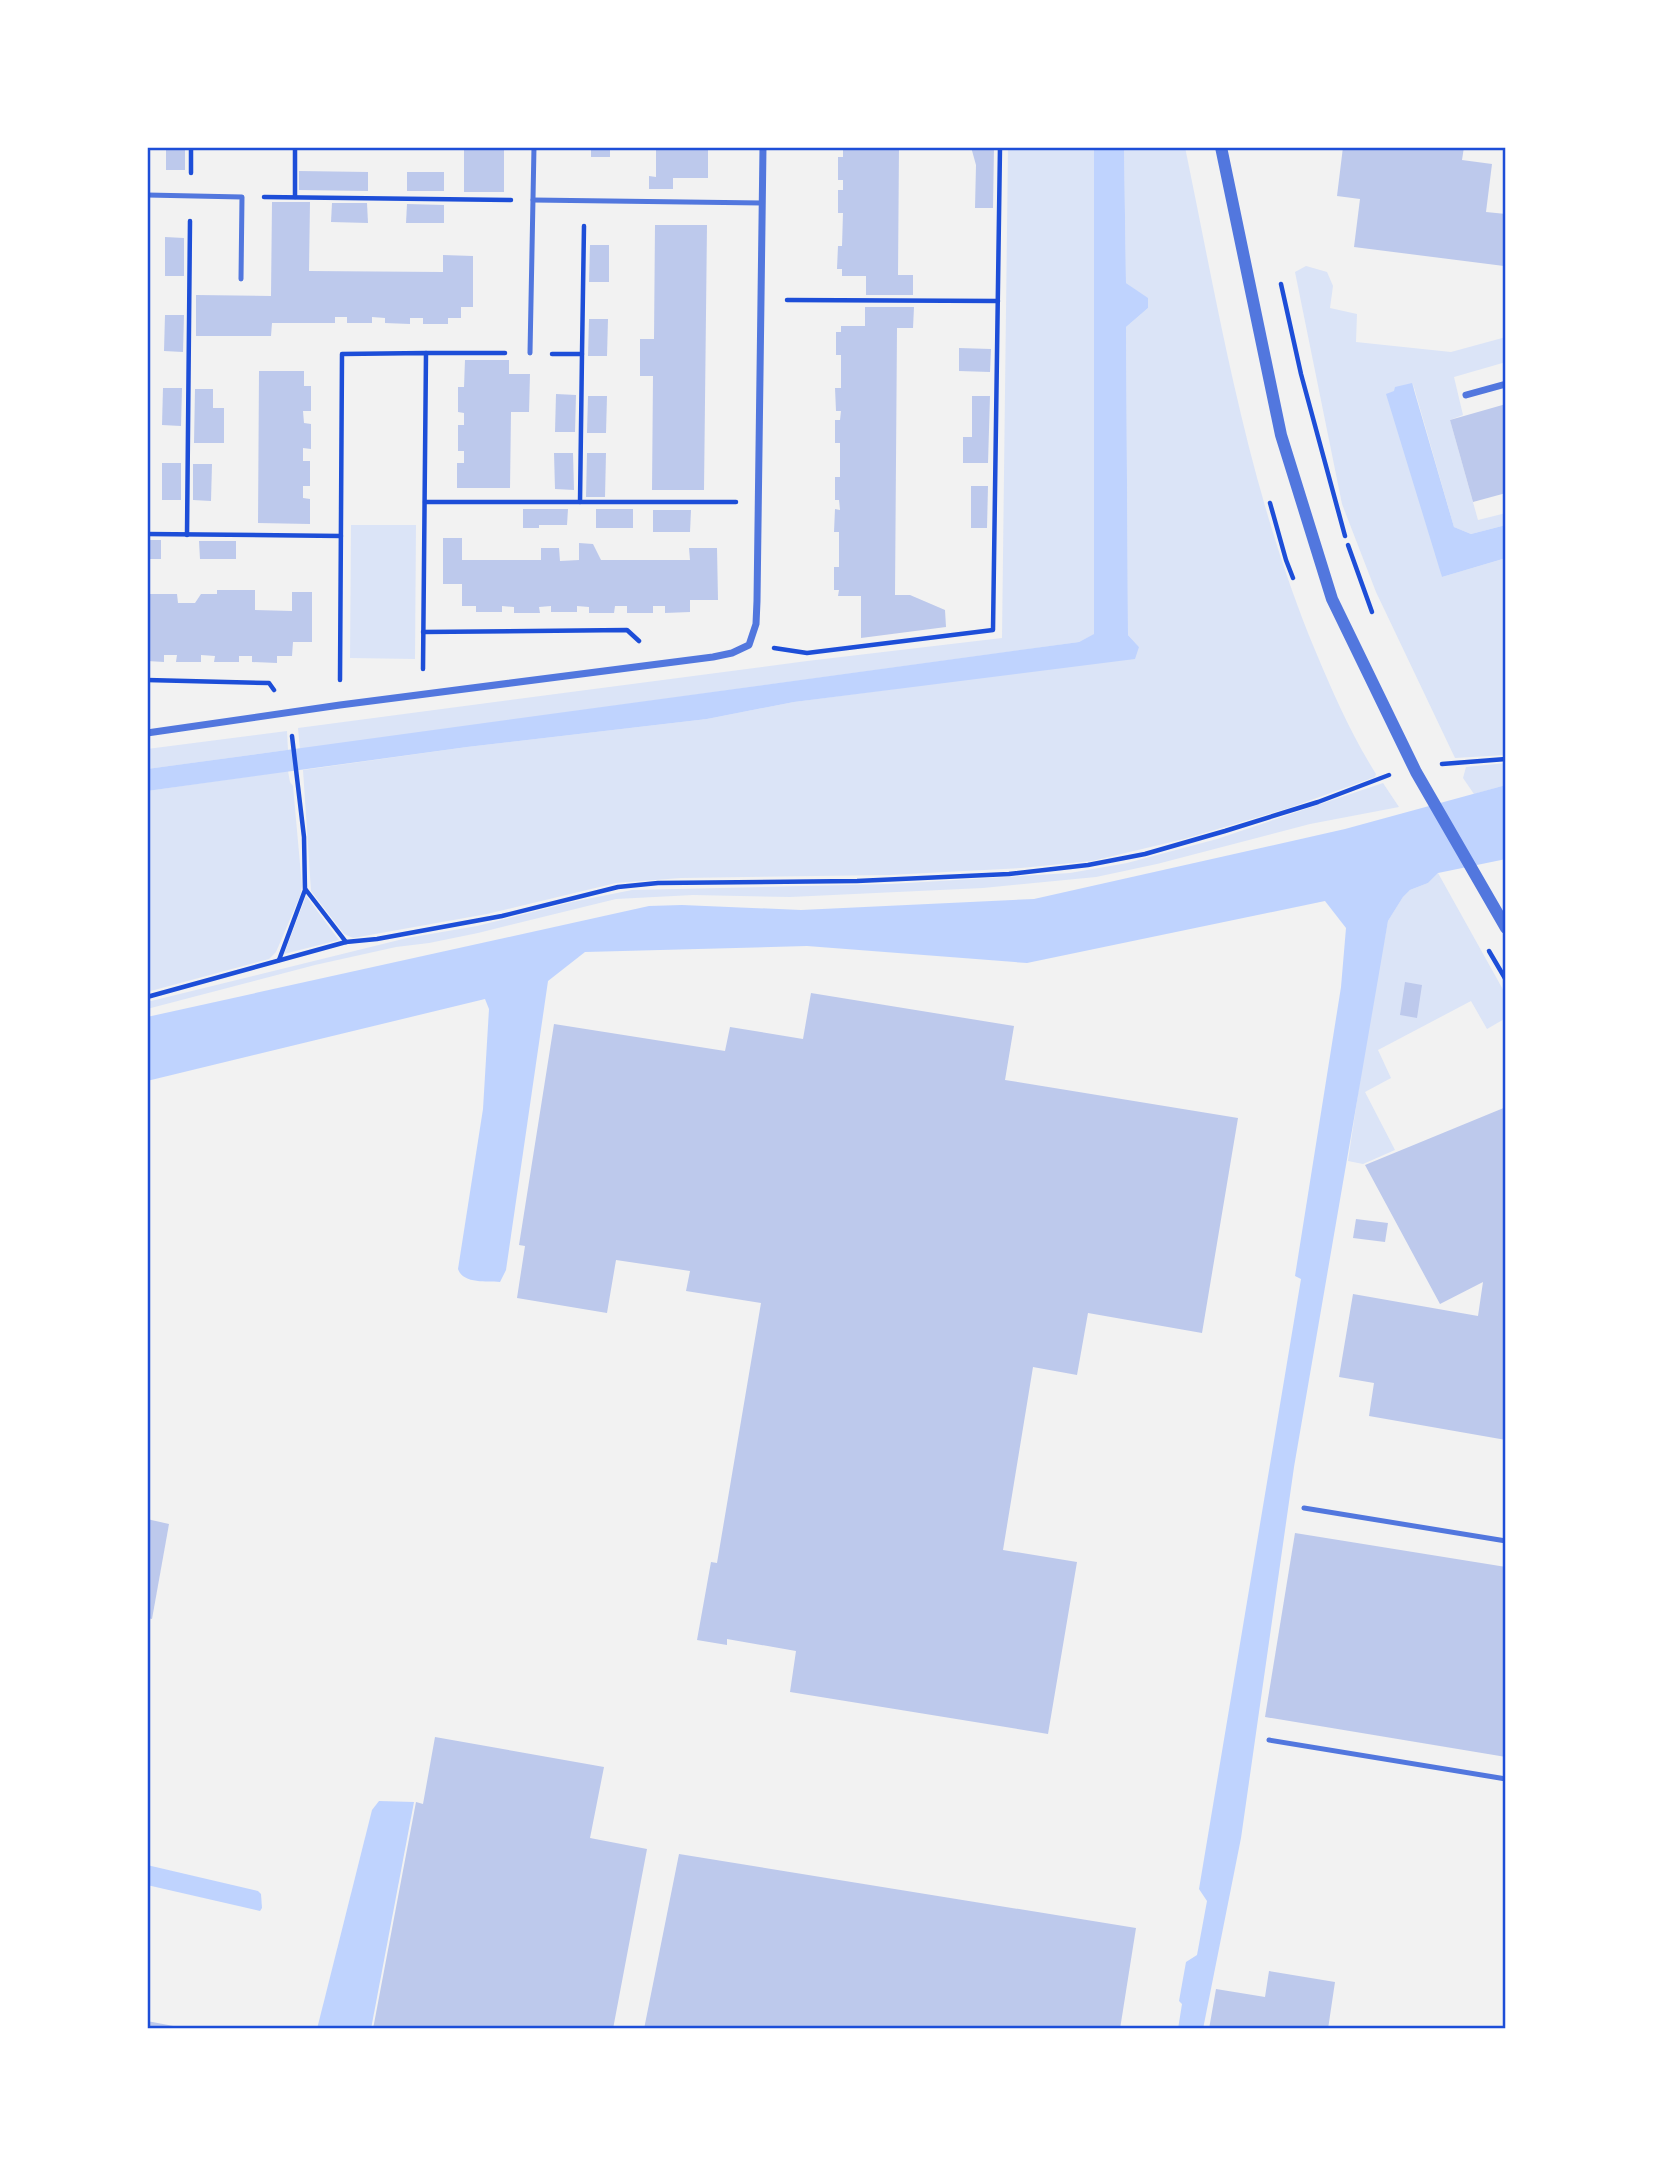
<svg xmlns="http://www.w3.org/2000/svg" width="1653" height="2176" font-family="Commissioner,sans-serif">
<style>
.green{fill:#dbe4f7}
.water{fill:#bfd3fe}
.building{fill:#bdc9ec}
.lines{fill:none;stroke-linecap:round;stroke-linejoin:round}
.path{stroke:#1d4ed8;stroke-width:4.5}
.service{stroke:#5277de;stroke-width:5}
.minor{stroke:#5277de;stroke-width:7}
.tertiary{stroke:#5277de;stroke-width:12}
.neatline{fill:none;stroke:#1d4ed8;stroke-width:2.5}
</style>
<rect width="100%" height="100%" fill="#f2f2f2"/>
<g class="green">
<polygon points="1008,147 1094,147 1095,634 1079,642 300,749 298,728 807,661 1002,638"/>
<path d="M1124,147H1185C1220,317 1248,489 1315,650C1333,693 1351,734 1376,774L1375,777L1289,808L1184,839L1092,861L1021,868L889,875L681,878L616,883L487,914L353,938L344,934L311,891L303,770L467,747L707,719L794,702L893,689L1139,647L1128,635L1126,327L1148,308L1147,298L1126,283Z"/>
<polygon points="1306,266 1327,272 1333,286 1330,308 1357,314 1356,342 1451,352 1506,337 1506,362 1454,377 1463,415 1450,420 1478,520 1506,513 1506,525 1471,534 1454,527 1413,384 1442,577 1506,558 1506,755 1455,758 1376,592 1342,504 1295,272"/>
<polygon points="351,525 416,525 415,659 350,658"/>
<polygon points="287,731 288,750 147,769 147,749"/>
<polygon points="1506,763 1506,785 1474,794 1463,778 1466,767"/>
<polygon points="288,771 290,782 293,786 302,886 300,896 276,952 269,959 147,992 147,791"/>
<polygon points="1383,783 1399,807 1310,824 1157,864 1096,877 983,888 790,897 693,895 616,899 478,933 429,943 396,947 315,965 147,1009 147,1002 407,938 477,926 572,902 632,890 890,884 1070,873 1127,863 1217,839"/>
<polygon points="1438,873 1506,995 1506,1018 1487,1029 1471,1001 1378,1050 1391,1078 1365,1092 1395,1150 1363,1164 1348,1161 1370,1013 1388,921 1403,897 1410,890 1428,883"/>
<polygon points="306,896 339,940 284,954"/>
</g>
<g class="water">
<polygon points="1094,147 1124,147 1126,283 1148,298 1148,308 1126,327 1128,635 1139,647 1135,659 794,702 707,719 467,747 147,791 147,769 1079,642 1094,634"/>
<polygon points="1412,383 1454,527 1471,534 1506,525 1506,558 1442,577 1386,394 1394,391 1395,387"/>
<path d="M1506,785V859L1438,873L1428,883L1410,890L1403,897L1388,921L1294,1467L1241,1838L1203,2029H1178L1182,2004L1179,2001L1186,1962L1197,1955L1207,1901L1199,1889L1301,1279L1295,1276L1341,987L1346,928L1325,901L1027,963L807,946L585,952L548,981L506,1270L500,1282C487,1281 463,1284 458,1269L483,1109L489,1009L485,999L147,1081V1017L649,906L682,905L801,910L1034,899L1345,829Z"/>
<polygon points="379,1801 414,1802 371,2029 317,2029 372,1810"/>
<polygon points="147,1865 258,1891 261,1894 262,1908 260,1911 147,1885"/>
</g>
<g class="building">
<rect x="166" y="147" width="19" height="23"/>
<rect x="464" y="147" width="40" height="45"/>
<rect x="591" y="147" width="19" height="10"/>
<polygon points="656,147 708,147 708,178 673,178 673,189 649,189 649,176 656,177"/>
<polygon points="843,147 899,147 898,275 913,275 913,295 866,295 866,276 842,276 842,269 837,269 838,246 842,246 843,213 838,213 838,190 843,190 843,180 838,180 838,157 843,157"/>
<polygon points="971,147 994,147 993,208 975,208 976,165"/>
<polygon points="1343,147 1464,147 1462,160 1492,164 1486,212 1506,214 1504,266 1354,247 1360,199 1337,196"/>
<polygon points="299,171 368,172 368,191 299,190"/>
<rect x="407" y="172" width="37" height="19"/>
<polygon points="272,202 310,202 309,271 443,272 443,255 473,256 473,307 461,307 461,318 448,318 448,324 423,324 423,318 410,318 410,324 385,323 385,318 372,317 372,323 347,323 347,317 335,317 335,323 272,323 271,336 196,336 196,295 271,296"/>
<polygon points="332,203 367,203 368,223 331,222"/>
<polygon points="407,204 444,205 444,223 406,223"/>
<polygon points="655,225 707,225 704,490 652,490 653,376 640,376 640,339 654,339"/>
<polygon points="165,237 184,238 184,276 165,276"/>
<polygon points="590,245 609,245 609,282 589,282"/>
<polygon points="865,307 914,307 913,328 897,328 895,595 910,595 945,610 946,627 861,638 861,596 838,596 839,590 834,590 834,567 839,567 839,532 834,532 835,509 840,510 839,500 835,500 835,477 840,477 840,443 835,443 835,420 840,420 841,411 836,411 835,388 841,388 841,355 836,355 836,332 841,332 841,326 865,326"/>
<polygon points="165,315 184,315 183,352 164,351"/>
<polygon points="589,319 608,319 607,356 588,356"/>
<polygon points="959,348 991,349 990,372 959,371"/>
<polygon points="465,360 509,360 509,374 530,374 529,412 511,412 510,488 457,488 457,463 464,463 464,451 458,451 458,425 464,425 464,413 458,412 458,387 464,387"/>
<polygon points="259,371 304,371 304,386 311,386 311,411 303,411 304,423 311,424 311,449 303,448 303,461 310,461 310,486 303,486 303,498 310,499 310,524 258,523"/>
<polygon points="163,388 182,388 181,426 162,425"/>
<polygon points="195,389 213,389 213,408 224,408 224,443 194,443"/>
<polygon points="556,394 576,395 575,432 555,432"/>
<polygon points="588,396 607,396 606,433 587,433"/>
<polygon points="972,396 990,396 988,463 963,463 963,437 972,437"/>
<polygon points="1506,404 1506,493 1473,502 1450,420"/>
<polygon points="554,453 573,453 574,490 555,489"/>
<polygon points="587,453 606,453 605,497 586,497"/>
<rect x="162" y="463" width="19" height="37"/>
<polygon points="193,464 212,464 211,501 193,500"/>
<polygon points="971,486 988,486 987,528 971,528"/>
<polygon points="523,509 568,509 567,525 539,525 539,528 523,528"/>
<rect x="596" y="509" width="37" height="19"/>
<polygon points="653,510 691,510 690,532 653,532"/>
<polygon points="443,538 462,538 462,560 541,560 541,548 559,548 560,561 579,560 579,543 593,544 601,560 690,560 689,548 717,548 718,600 690,600 690,612 665,613 665,606 653,606 653,613 627,613 627,606 615,606 614,613 589,613 589,607 577,606 577,612 551,612 551,606 539,607 540,613 514,613 514,607 502,606 502,612 476,612 476,606 462,606 462,584 443,584"/>
<rect x="147" y="540" width="14" height="19"/>
<polygon points="199,541 236,541 236,559 200,559"/>
<polygon points="217,590 255,590 255,610 292,611 292,592 312,592 312,642 293,642 292,656 277,656 277,663 252,662 252,656 239,656 239,662 214,662 215,656 201,655 201,662 176,662 177,655 164,655 164,662 147,661 147,594 177,594 178,603 195,603 201,594 217,594"/>
<polygon points="1405,982 1422,985 1417,1018 1400,1015"/>
<polygon points="811,993 1014,1026 1005,1080 1238,1118 1202,1333 1088,1313 1077,1375 1033,1367 1003,1550 1077,1562 1048,1734 790,1692 796,1651 727,1639 727,1645 697,1640 711,1562 717,1563 761,1303 686,1291 690,1271 616,1260 607,1313 517,1298 525,1246 519,1245 554,1024 725,1051 730,1027 803,1039"/>
<polygon points="1506,1107 1506,1440 1369,1416 1374,1383 1339,1377 1353,1294 1478,1316 1483,1282 1440,1304 1365,1165"/>
<polygon points="1356,1219 1388,1223 1385,1242 1353,1238"/>
<polygon points="147,1519 169,1524 152,1619 147,1618"/>
<polygon points="1295,1533 1506,1567 1506,1757 1265,1717"/>
<polygon points="435,1737 604,1767 590,1838 647,1849 613,2029 373,2029 416,1802 423,1804"/>
<polygon points="679,1854 1136,1928 1120,2029 644,2029"/>
<polygon points="1269,1971 1335,1982 1328,2029 1209,2029 1216,1989 1265,1997"/>
<polygon points="147,2021 184,2028 184,2029 147,2029"/>
</g>
<g class="lines">
<g class="path">
<polyline points="191,173 191,147"/>
<polyline points="264,197 511,200"/>
<polyline points="295,197 295,147"/>
<polyline points="1281,284 1301,374 1345,536"/>
<polyline points="787,300 998,301"/>
<polyline points="426,353 505,353"/>
<polyline points="552,354 582,354 580,502"/>
<polyline points="582,354 584,226"/>
<polyline points="425,502 736,502"/>
<polyline points="1270,503 1286,560 1293,578"/>
<polyline points="147,534 341,536"/>
<polyline points="187,535 190,221"/>
<polyline points="1348,545 1372,612"/>
<polyline points="423,632 627,630 639,641"/>
<polyline points="774,648 807,653 993,630 1000,147"/>
<polyline points="147,680 269,683 274,690"/>
<polyline points="340,680 342,354 426,353 423,669"/>
<polyline points="1442,764 1506,759"/>
<polyline points="306,890 346,942"/>
<polyline points="1489,951 1506,980"/>
<polyline points="279,960 305,890 304,837 292,736"/>
<polyline points="147,997 346,942 377,939 502,916 618,887 658,883 857,881 1009,874 1088,865 1145,854 1225,831 1318,802 1389,775"/>
</g>
<g class="service">
<polyline points="147,195 242,197 241,279"/>
<polyline points="533,200 762,203"/>
<polyline points="530,353 534,147"/>
<polyline points="1304,1508 1506,1541"/>
<polyline points="1269,1740 1506,1779"/>
</g>
<g class="minor">
<polyline points="1466,395 1506,384"/>
<polyline points="147,733 340,705 713,657 732,653 749,645 756,624 757,601 763,147"/>
</g>
<polyline class="tertiary" points="1221,147 1281,435 1332,599 1416,772 1506,928"/>
</g>
<rect width="1653" height="2176" fill="none" stroke="#ffffff" stroke-width="298"/>
<rect x="149" y="149" width="1355" height="1878" class="neatline"/>
</svg>
